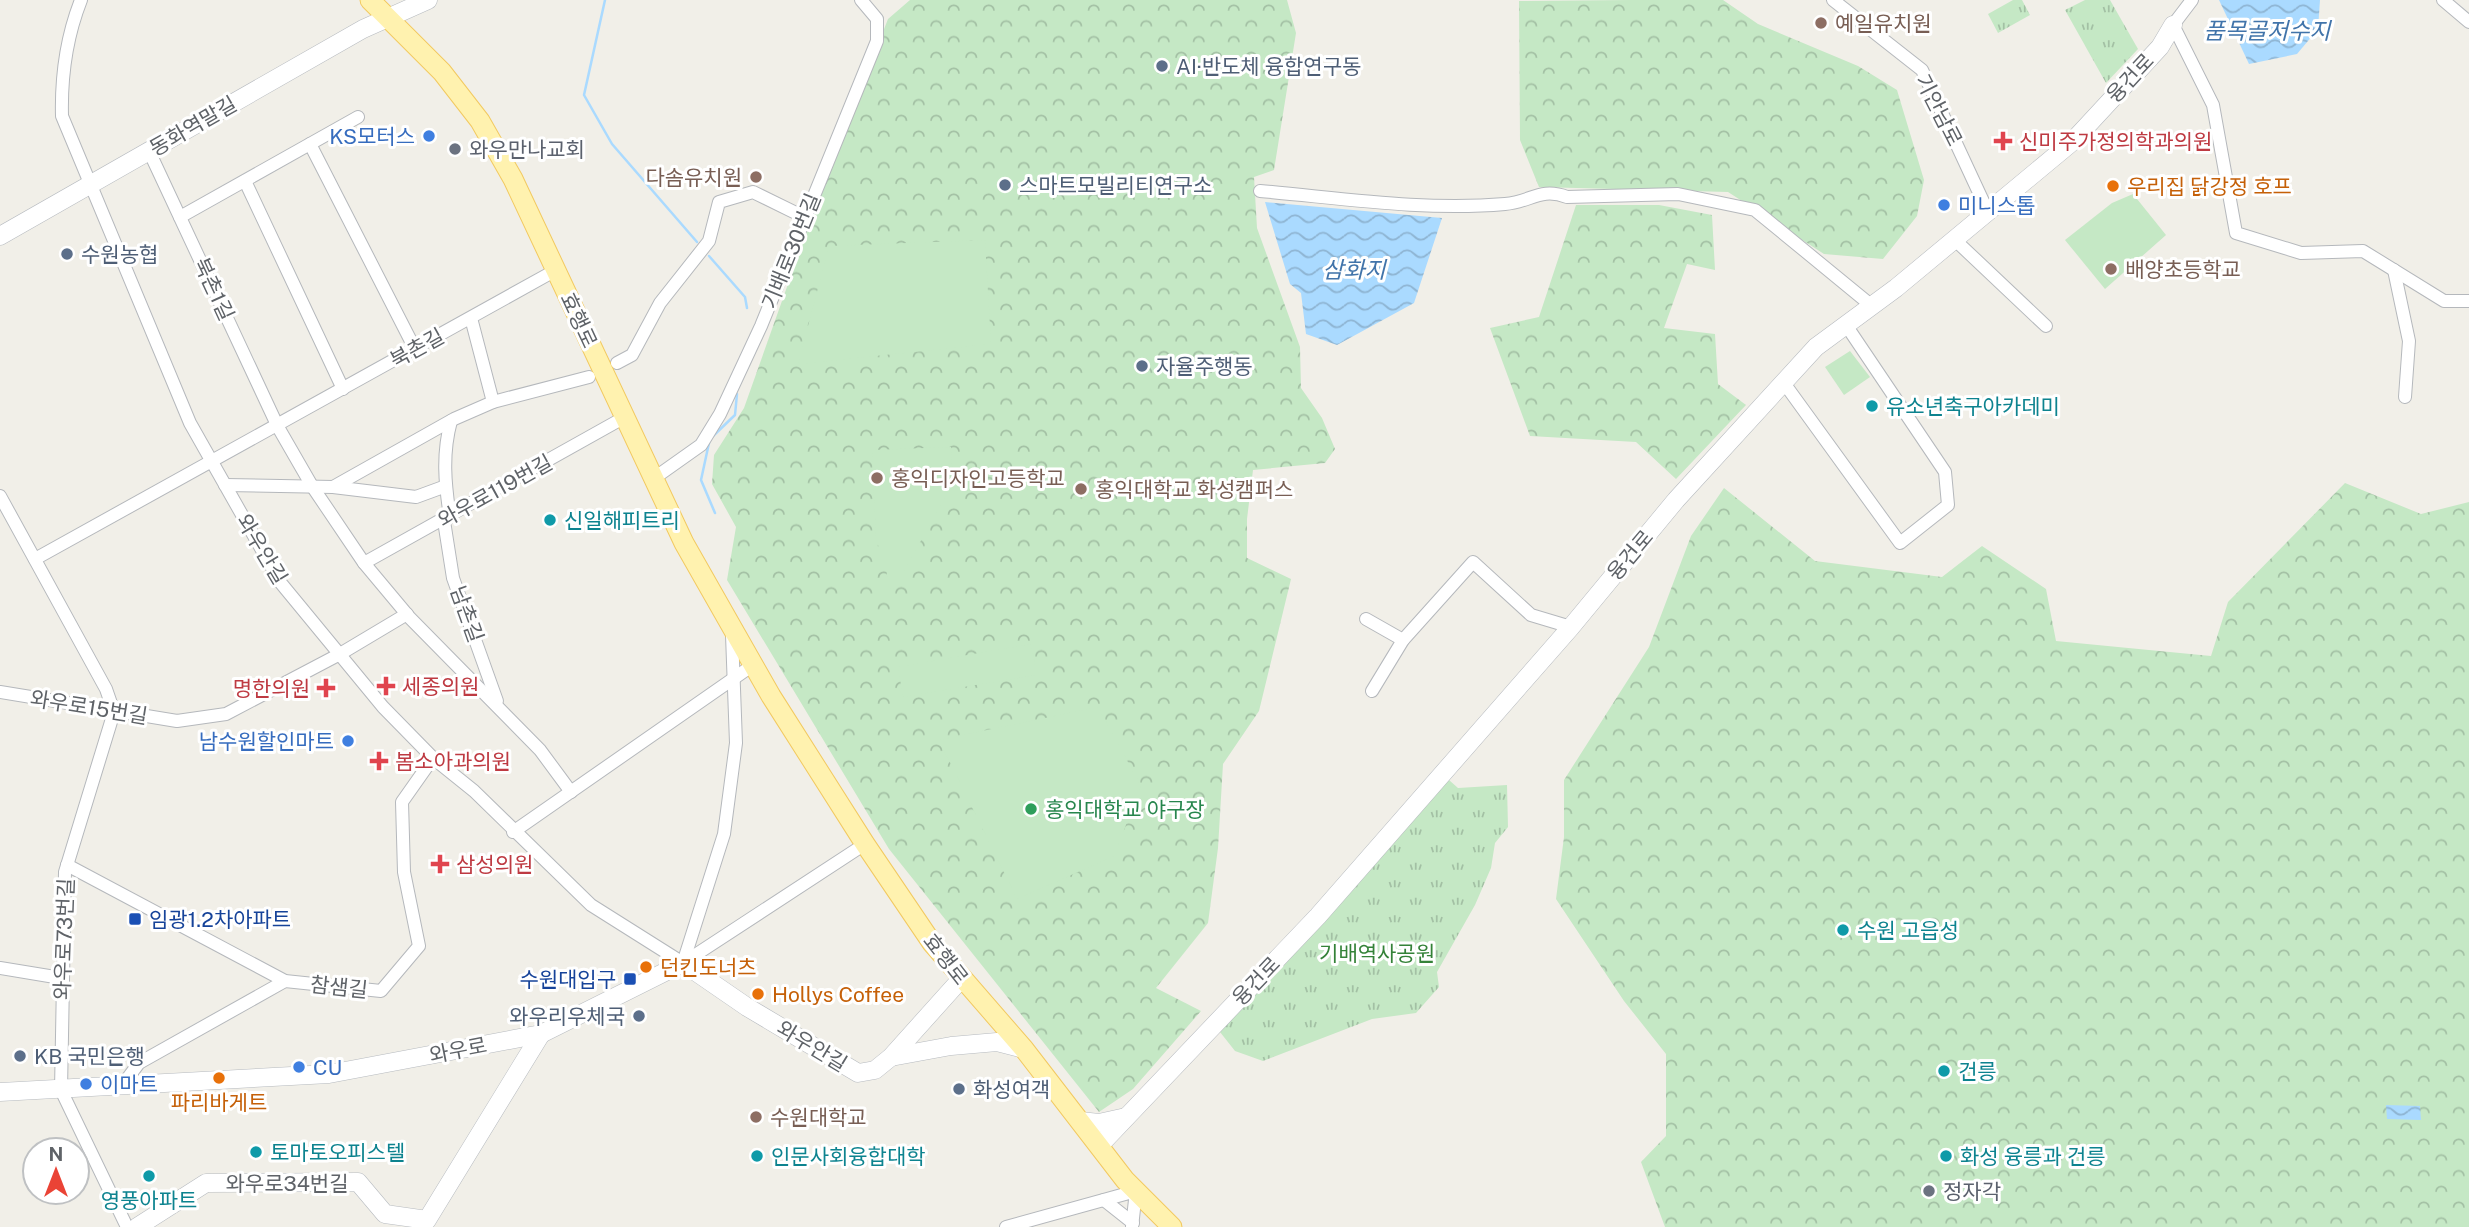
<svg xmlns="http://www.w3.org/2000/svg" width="2469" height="1227" font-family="'Public Sans','Noto Sans KR',sans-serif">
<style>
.grass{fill:url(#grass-tufts)}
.forest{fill:url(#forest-crowns)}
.garden{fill:#c5e8c5}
.water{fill:url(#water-waves)}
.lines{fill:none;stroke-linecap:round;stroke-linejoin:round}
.stream{stroke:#aadaff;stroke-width:2.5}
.street-casing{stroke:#b5b8bc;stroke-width:14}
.secondary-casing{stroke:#b6babf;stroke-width:19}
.primary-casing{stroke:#f2c960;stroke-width:21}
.street{stroke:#fff;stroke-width:12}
.secondary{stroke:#fff;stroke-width:18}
.primary{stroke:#fff2af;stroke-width:19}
.education-dot{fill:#8d6e63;stroke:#fff;stroke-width:2.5}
.service-dot{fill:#5c6f8a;stroke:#fff;stroke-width:2.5}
.shop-dot{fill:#3f7fe0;stroke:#fff;stroke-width:2.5}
.health-dot{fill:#e0444e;stroke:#fff;stroke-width:2.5}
.worship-dot{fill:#6b7280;stroke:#fff;stroke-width:2.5}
.food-dot{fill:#e8710a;stroke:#fff;stroke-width:2.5}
.culture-dot{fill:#0f9aa8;stroke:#fff;stroke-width:2.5}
.leisure-dot{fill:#2e9e5b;stroke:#fff;stroke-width:2.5}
.transit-dot{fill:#1a4fb4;stroke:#fff;stroke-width:2.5}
.labels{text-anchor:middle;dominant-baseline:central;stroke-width:6;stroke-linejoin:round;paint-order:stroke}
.education-label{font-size:21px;fill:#785e54;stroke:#fff;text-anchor:start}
.service-label{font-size:21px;fill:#4e5e75;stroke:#fff;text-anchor:start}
.street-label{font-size:21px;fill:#5f6368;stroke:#fff}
.shop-label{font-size:21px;fill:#366cbe;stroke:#fff;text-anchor:start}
.health-label{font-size:21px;fill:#be3a42;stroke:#fff;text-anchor:start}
.worship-label{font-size:21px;fill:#5b616d;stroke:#fff;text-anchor:start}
.food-label{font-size:21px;fill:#c56008;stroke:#fff;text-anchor:start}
.culture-label{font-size:21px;fill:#0d838f;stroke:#fff;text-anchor:start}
.leisure-label{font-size:21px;fill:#27864d;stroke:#fff;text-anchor:start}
.transit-label{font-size:21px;fill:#164399;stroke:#fff;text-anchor:start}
.park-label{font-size:21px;fill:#348238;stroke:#fff}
.water-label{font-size:23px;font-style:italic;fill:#4174aa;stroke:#fff}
</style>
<defs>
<pattern id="grass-tufts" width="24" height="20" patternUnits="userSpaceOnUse" patternTransform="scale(1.75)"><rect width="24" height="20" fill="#c5e8c5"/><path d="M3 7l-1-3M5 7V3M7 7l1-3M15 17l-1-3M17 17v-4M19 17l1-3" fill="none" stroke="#a3c0a4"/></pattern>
<pattern id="forest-crowns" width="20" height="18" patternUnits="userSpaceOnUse" patternTransform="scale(1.75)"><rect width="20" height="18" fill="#c5e8c5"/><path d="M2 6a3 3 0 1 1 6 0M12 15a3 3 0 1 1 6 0" fill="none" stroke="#a3c0a4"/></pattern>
<pattern id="water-waves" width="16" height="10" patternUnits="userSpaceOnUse" patternTransform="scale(1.75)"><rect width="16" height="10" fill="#aadaff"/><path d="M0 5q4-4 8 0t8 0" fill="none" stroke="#8eb4d2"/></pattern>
</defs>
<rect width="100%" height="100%" fill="#f1efe8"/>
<g class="grass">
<polygon points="2013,0 2022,0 2030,15 1998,33 1988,14"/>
<polygon points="2085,0 2110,0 2138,49 2106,83 2065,10"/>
<polygon points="1449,780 1458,788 1507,785 1508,827 1495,843 1491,868 1475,905 1437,972 1439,987 1416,1013 1372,1019 1263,1061 1235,1051 1220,1032"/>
</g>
<g class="forest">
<polygon points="910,0 1287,0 1296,33 1274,170 1254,177 1257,228 1300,347 1301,388 1322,418 1335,449 1325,463 1253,470 1247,519 1247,558 1291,579 1259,711 1223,764 1218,848 1208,923 1156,988 1201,1011 1133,1089 1099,1112 889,849 727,580 736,527 712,484 714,455 744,408 826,177 888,19"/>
<polygon points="1629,0 1723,0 1758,24 1858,66 1897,90 1924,180 1917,216 1883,259 1824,254 1728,192 1539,187 1520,140 1519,1"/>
<polygon points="1576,205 1659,205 1712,215 1715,270 1687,264 1664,328 1715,334 1718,384 1746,405 1676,479 1636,442 1530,436 1490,328 1539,317"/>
<polygon points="2345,483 2421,514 2469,502 2469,1227 1665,1227 1641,1162 1666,1136 1666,1054 1624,1001 1556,899 1564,837 1564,780 1649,647 1691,536 1724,488 1815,561 1942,577 1982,546 2046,589 2056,641 2211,656 2228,602"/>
</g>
<g class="garden">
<polygon points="2133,194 2166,235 2105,289 2065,240 2112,203"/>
<polygon points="985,240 991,344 798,364 829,246"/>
<polygon points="1850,351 1870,377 1844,395 1825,367"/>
<polygon points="951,447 953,483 894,589 888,588 886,565 876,540 872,450"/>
<polygon points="1031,644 1037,675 903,697 898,667"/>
<polygon points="1098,707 1141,786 1114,856 1017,899 939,740"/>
</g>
<g class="water">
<polygon points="2219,0 2320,0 2318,29 2297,54 2249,64"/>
<polygon points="1265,202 1442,218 1414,303 1337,345 1306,334 1301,293 1290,284"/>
<polygon points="2386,1105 2420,1106 2421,1120 2387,1119"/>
</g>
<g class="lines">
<g class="stream">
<polyline points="605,0 584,95 612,144 697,242"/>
<polyline points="709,256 745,297 747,308"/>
<polyline points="712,437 735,415 737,394"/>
<polyline points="709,443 701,480 715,513"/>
</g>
<g class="street-casing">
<g id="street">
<path d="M81,0C66,38 61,75 62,116L190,423L280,582L383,707L433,758L474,791L591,905L683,963"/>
<polyline points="1833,0 1922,70 1988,212"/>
<polyline points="2192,0 2173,25 2213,105 2236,233 2301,253 2363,251 2444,301 2469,301"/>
<polyline points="2443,0 2469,22"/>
<polyline points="310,144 415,349"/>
<polyline points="149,151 278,427 312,486 364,563 625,417"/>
<polyline points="245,181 343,389"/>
<path d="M1260,191C1341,198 1423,211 1505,204C1531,202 1540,187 1567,197L1678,194L1755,210L1872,306"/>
<polyline points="180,217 358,117"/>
<polyline points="1955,240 2046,326"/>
<polyline points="2394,270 2409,341 2405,397"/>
<polyline points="471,318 493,402"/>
<polyline points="617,363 632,355 660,303 709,241 719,202 753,192 804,217"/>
<polyline points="1784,383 1900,543 1948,505 1945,472 1846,325"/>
<polyline points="653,479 701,445 720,414 761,326 877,41 877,19 861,0"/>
<polyline points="225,485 333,487 454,419 493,402 589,377"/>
<polyline points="333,487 416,497 446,486"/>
<polyline points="0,496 106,689 114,712 65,872 61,1090 127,1227"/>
<path d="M450,517C445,484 442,454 451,421"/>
<polyline points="444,521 453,578 497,701"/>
<polyline points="35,559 556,270"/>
<polyline points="364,563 410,618 540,750 571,792"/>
<polyline points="1366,619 1403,640"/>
<polyline points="1372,691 1403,640 1473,562 1531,615 1571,627"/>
<polyline points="0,692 177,721 226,714 340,654 407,614"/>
<polyline points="513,832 753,665"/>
<polyline points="67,865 285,981 381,991 419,946 404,872 402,802 433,758"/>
<polyline points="683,963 724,834 736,743 732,635"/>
<polyline points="683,963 865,844"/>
<polyline points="0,968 61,978"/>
<polyline points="121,1087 139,1063 285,981"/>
<polyline points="1104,1200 1133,1223"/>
<polyline points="1006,1227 1136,1191 1132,1227"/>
</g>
</g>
<g class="secondary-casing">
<g id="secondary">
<polyline points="0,236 363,29 428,0"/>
<polyline points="891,1057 951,1046 997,1042 1024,1049"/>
<polyline points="0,1092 329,1074 541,1034 683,963 747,1007 858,1073 875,1070 891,1057 961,979"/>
<polyline points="1080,1121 1099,1123 1126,1117"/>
<polyline points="1100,1145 1318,916 1571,627 1676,500 1816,347 1896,288 2072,142 2160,47 2173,25"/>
<polyline points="137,1227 206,1183 358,1182 385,1214 427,1220 541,1034"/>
</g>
</g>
<g class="primary-casing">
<polyline id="primary" points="370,0 442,72 480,121 513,179 684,543 771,696 865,844 932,943 1024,1049 1125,1180 1172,1227"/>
</g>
<use href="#street" class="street"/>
<use href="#secondary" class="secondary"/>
<use href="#primary" class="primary"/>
</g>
<g class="education-dot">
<circle cx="1821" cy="23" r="7"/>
<circle cx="756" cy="177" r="7"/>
<circle cx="2111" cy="269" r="7"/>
<circle cx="877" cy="478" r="7"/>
<circle cx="1081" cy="489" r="7"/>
<circle cx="756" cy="1117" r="7"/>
</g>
<g class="service-dot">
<circle cx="1162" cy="66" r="7"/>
<circle cx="1005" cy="185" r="7"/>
<circle cx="67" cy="254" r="7"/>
<circle cx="1142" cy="366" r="7"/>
<circle cx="639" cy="1016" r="7"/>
<circle cx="20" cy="1056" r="7"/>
<circle cx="959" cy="1089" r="7"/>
</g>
<g class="shop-dot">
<circle cx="429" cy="136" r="7"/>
<circle cx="1944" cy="205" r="7"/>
<circle cx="348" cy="741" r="7"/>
<circle cx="299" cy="1067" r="7"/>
<circle cx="86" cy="1084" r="7"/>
</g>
<g class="health-dot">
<path d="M1999.5 130.5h7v7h7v7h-7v7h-7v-7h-7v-7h7z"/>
<path d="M382.5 675.5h7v7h7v7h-7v7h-7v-7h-7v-7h7z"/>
<path d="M322.5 677.5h7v7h7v7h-7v7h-7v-7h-7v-7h7z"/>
<path d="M375.5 750.5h7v7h7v7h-7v7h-7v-7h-7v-7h7z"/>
<path d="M436.5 853.5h7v7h7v7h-7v7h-7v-7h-7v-7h7z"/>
</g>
<g class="worship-dot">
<circle cx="455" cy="149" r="7"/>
<circle cx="1929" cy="1191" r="7"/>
</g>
<g class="food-dot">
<circle cx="2113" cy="186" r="7"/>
<circle cx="646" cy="967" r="7"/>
<circle cx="758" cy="994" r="7"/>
<circle cx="219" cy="1078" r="7"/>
</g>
<g class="culture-dot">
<circle cx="1872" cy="406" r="7"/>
<circle cx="550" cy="520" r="7"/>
<circle cx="1843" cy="930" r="7"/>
<circle cx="1944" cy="1071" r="7"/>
<circle cx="256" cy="1152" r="7"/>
<circle cx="757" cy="1156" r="7"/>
<circle cx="1946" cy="1156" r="7"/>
<circle cx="149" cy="1176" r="7"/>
</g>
<circle class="leisure-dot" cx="1031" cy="809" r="7"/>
<g class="transit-dot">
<rect x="128" y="912" width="14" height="14" rx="3.5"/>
<rect x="623" y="972" width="14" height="14" rx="3.5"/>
</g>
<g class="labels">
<g class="education-label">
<text x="1835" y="23">예일유치원</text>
<text x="742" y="177" text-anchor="end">다솜유치원</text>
<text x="2125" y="269">배양초등학교</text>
<text x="891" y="478">홍익디자인고등학교</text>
<text x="1095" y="489">홍익대학교 화성캠퍼스</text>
<text x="770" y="1117">수원대학교</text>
</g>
<g class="service-label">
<text x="1176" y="66">AI·반도체 융합연구동</text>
<text x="1019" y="185">스마트모빌리티연구소</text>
<text x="81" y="254">수원농협</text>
<text x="1156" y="366">자율주행동</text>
<text x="625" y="1016" text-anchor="end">와우리우체국</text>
<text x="34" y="1056">KB 국민은행</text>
<text x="973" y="1089">화성여객</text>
</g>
<g class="street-label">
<text transform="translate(2130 78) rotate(-47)">융건로</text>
<text transform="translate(1939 110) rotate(63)">기안남로</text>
<text transform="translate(193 126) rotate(-30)">동화역말길</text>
<text transform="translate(791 251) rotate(-68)">기배로30번길</text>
<text transform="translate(214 289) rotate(65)">북촌1길</text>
<text transform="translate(579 320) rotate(65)">효행로</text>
<text transform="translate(417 348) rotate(-29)">북촌길</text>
<text transform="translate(495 491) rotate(-29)">와우로119번길</text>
<text transform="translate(262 549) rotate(59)">와우안길</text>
<text transform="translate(1630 555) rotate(-50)">융건로</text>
<text transform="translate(467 614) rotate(70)">남촌길</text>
<text transform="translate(89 707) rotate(9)">와우로15번길</text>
<text transform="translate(64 939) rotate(-88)">와우로73번길</text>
<text transform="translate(946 959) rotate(52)">효행로</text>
<text transform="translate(1256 981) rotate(-46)">융건로</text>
<text transform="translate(339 987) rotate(6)">참샘길</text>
<text transform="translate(812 1046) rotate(31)">와우안길</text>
<text transform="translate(458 1050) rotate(-11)">와우로</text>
<text x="287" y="1183">와우로34번길</text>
</g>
<g class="shop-label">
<text x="415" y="136" text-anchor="end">KS모터스</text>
<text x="1958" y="205">미니스톱</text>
<text x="334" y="741" text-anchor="end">남수원할인마트</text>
<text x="313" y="1067">CU</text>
<text x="100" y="1084">이마트</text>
</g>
<g class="health-label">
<text x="2019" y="141">신미주가정의학과의원</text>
<text x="402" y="686">세종의원</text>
<text x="310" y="688" text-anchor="end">명한의원</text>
<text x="395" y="761">봄소아과의원</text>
<text x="456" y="864">삼성의원</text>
</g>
<g class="worship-label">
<text x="469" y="149">와우만나교회</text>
<text x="1943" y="1191">정자각</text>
</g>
<g class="food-label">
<text x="2127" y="186">우리집 닭강정 호프</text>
<text x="660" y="967">던킨도너츠</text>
<text x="772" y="994">Hollys Coffee</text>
<text x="219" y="1102" text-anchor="middle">파리바게트</text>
</g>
<g class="culture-label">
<text x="1886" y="406">유소년축구아카데미</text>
<text x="564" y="520">신일해피트리</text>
<text x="1857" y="930">수원 고읍성</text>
<text x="1958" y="1071">건릉</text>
<text x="270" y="1152">토마토오피스텔</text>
<text x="771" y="1156">인문사회융합대학</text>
<text x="1960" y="1156">화성 융릉과 건릉</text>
<text x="149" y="1200" text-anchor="middle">영풍아파트</text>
</g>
<g class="leisure-label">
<text x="1045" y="809">홍익대학교 야구장</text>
</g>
<g class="transit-label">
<text x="149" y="919">임광1.2차아파트</text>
<text x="616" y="979" text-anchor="end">수원대입구</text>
</g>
<g class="park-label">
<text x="1377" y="953">기배역사공원</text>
</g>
<g class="water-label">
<text x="2267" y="30">품목골저수지</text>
<text x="1354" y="269">삼화지</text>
</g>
</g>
<g transform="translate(56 1171)"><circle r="33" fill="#ffffff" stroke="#bfc1c3" stroke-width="2"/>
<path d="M0-5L12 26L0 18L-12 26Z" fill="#ea4335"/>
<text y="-10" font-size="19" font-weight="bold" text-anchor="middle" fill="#5f6368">N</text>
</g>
</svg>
